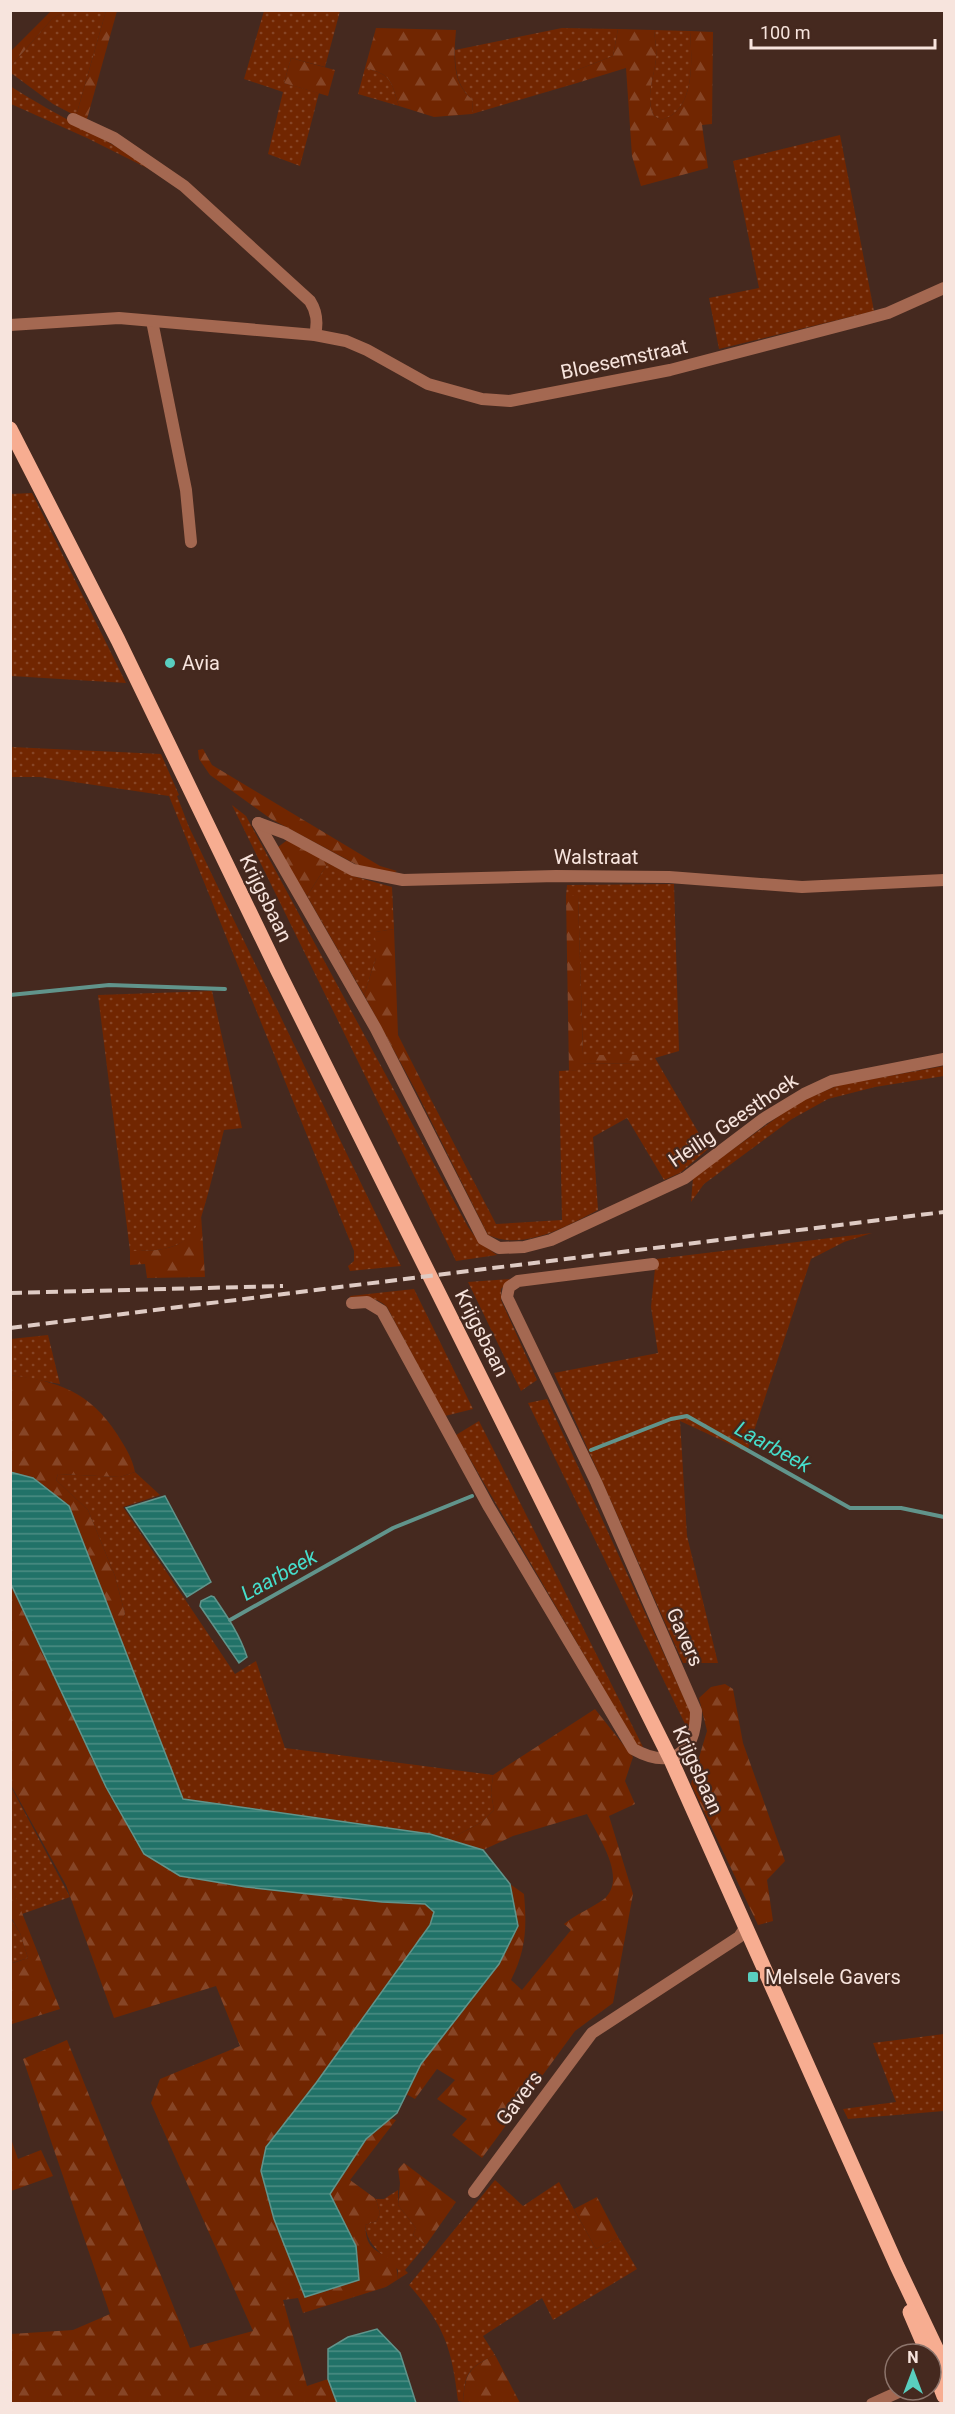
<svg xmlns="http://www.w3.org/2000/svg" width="955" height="2414" font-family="Roboto,sans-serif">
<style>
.grass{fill:url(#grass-dots)}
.forest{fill:url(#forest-firs)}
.water{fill:url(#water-rules);stroke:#61948b;stroke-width:1.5}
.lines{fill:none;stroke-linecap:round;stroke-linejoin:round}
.stream{stroke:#61948b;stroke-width:4}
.minor{stroke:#a46851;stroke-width:12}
.primary{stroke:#f7ad91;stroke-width:15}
.rail{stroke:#dfcbc4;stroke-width:4;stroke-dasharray:12 6;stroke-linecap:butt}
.poi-dot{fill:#59cebf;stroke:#45291f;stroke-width:2}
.labels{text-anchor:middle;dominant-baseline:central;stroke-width:4.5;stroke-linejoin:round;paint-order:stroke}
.street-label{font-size:20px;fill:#f7e4dd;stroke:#45291f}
.poi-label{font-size:20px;fill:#f7e4dd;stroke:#45291f;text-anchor:start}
.water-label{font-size:21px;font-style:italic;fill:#46ddcb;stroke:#45291f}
</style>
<defs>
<pattern id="grass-dots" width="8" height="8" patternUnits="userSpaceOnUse" patternTransform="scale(1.5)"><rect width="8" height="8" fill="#712601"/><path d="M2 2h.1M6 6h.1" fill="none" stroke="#864526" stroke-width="1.8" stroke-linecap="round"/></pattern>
<pattern id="forest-firs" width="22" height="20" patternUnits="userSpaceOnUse" patternTransform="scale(1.5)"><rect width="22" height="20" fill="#712601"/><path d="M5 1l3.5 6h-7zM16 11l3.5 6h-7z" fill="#864526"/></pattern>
<pattern id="water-rules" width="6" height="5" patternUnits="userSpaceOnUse" patternTransform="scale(1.5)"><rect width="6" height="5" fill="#217268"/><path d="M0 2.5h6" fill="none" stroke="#4d8d84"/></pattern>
</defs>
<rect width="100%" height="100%" fill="#45291f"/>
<g class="grass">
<polygon points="65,11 106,11 76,116 53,104 11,73 11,66 52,19"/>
<polygon points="264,11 340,11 325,67 291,58 284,83 319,93 300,166 268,154 283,92 244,79"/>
<path d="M562,28L618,29L613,56L577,70V83L472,114L473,100C457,87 455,70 455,50Z"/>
<path d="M654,30L690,31C692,60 696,111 661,120L654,116C645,97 654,78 656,59C657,50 655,40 654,30Z"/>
<path d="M365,68C393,75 391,82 399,106L358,94Z"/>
<path d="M10,86C58,117 110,139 155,172L87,138L11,104Z"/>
<polygon points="840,135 874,311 719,349 709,298 759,288 733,161"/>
<polygon points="32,493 126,683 11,676 11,494"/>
<polygon points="11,747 161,754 179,795 177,796 189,827 401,1266 350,1271 348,1266 354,1261 354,1251 169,796 40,777 11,777"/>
<polygon points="232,805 246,816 468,1227 479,1242 497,1255 456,1261"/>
<polygon points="328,863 353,876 392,887 394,929 376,932 376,958 364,995 307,896"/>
<path d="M674,884L679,1051L655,1058L708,1149L680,1173L664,1180L627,1118L593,1137L598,1210C565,1227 524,1251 488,1235L417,1093L426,1090L496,1224L562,1220L559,1071L578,1070V1064L641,1063L640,1055H583L578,896H566L567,885Z"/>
<path d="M212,991L242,1128L224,1130C220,1145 202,1225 195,1232C178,1251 153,1251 130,1251L98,995Z"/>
<polygon points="944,1066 944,1076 875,1087 828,1099 792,1119 704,1184 691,1202 693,1178 797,1103 822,1092 839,1085"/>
<polygon points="872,1233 844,1242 811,1259 747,1452 680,1421 687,1536 718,1663 683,1663 554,1373 658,1353 651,1307 656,1259"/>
<polygon points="510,1279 501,1289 501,1300 537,1380 521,1391 468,1282"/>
<path d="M414,1289L473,1409L445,1416L387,1307C375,1296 367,1298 352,1302L350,1296Z"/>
<polygon points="48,1335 60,1384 11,1375 11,1339"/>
<polygon points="547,1399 690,1711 690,1725 687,1728 528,1403"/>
<polygon points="479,1421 643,1747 637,1746 456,1435"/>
<polygon points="135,1472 160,1495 123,1507 235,1674 256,1661 285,1748 493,1775 491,1793 494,1810 482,1822 448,1840 360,1824 183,1799 116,1628 125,1614 115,1576 88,1510 56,1480 58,1474 120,1477"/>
<polygon points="10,1785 70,1897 22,1914 11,1885"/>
<polygon points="10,1917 20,1933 28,1958 12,1963"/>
<polygon points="944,2034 944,2111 848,2119 843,2109 896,2102 873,2043"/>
<path d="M495,2180L523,2206L559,2182L596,2249L618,2237L637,2269L553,2320L542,2298L483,2336L495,2355C468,2368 465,2372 463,2402L458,2401C452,2348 444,2325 409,2285Z"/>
<path d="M398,2190V2205L416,2228L413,2235L426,2245L405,2270L408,2273L397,2280L398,2270C383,2253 368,2248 365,2225L377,2221L380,2213L376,2199H384Z"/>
</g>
<g class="forest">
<polygon points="51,11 65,11 52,19 11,66 11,51"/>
<polygon points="106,11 117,11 87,119 76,116"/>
<path d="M376,28L456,30C454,55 451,83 473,100L472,114L434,117L399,106C391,82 393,75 365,68Z"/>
<path d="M618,29L654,30C655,40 657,50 656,59C654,78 645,98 654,116L661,120C696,111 692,60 690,31L713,32L712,124L702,125L708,168L641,186L632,156L626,68L577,83V70L613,56Z"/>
<polygon points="291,58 335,70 328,96 284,83"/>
<polygon points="203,749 212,765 380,866 397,871 391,874 361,867 271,819 210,775 199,759 198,750"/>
<polygon points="286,841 294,842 328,863 307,896 279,852 278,847"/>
<polygon points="566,896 578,896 583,1055 641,1055 641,1063 579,1064 578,1070 569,1071"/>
<polygon points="394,929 398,1035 426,1090 417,1093 364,995 376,958 375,932"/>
<path d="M201,1214L205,1277L147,1278L145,1264L130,1265V1251C163,1251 191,1250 201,1214Z"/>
<path d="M10,1375C58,1381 90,1392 117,1434C125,1447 132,1457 135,1472L120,1477L58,1474L56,1480L88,1510L115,1576L125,1614L116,1628L69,1506L33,1478L11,1472Z"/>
<path d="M10,1584L106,1787L144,1854L180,1876L246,1887L382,1902L425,1904L434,1912L430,1925L316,2083L266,2147L261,2172L274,2219L305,2297L359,2279L356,2246L330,2194L366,2139L390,2118L396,2120L350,2180L376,2199L380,2213L377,2221L365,2225C366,2233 366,2242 373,2248C387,2260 399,2256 397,2280L386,2287L303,2313L298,2298L283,2300L307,2386L328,2379L337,2403H11V2334L73,2330L110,2314L23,2059L67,2040L190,2348L253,2331L151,2103L160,2079L240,2046L216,1986L114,2018L66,1885L11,1785Z"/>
<polygon points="725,1684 733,1689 743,1743 785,1861 767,1880 773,1921 758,1925 691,1784 707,1731 699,1698 711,1687"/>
<path d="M595,1709L633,1757L625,1781L635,1804L609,1816L633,1894L613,2003L575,2031L482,2158L452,2135L467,2119L437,2099L455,2080L437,2069L415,2099L406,2094L421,2064L518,1926L510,1884L524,1894C527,1928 526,1950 511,1980L522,1990L571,1930L564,1924C576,1914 592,1908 604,1899C628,1878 598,1837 587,1814L513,1836L483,1850L448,1840L482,1822L494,1810L491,1793L493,1775Z"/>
<polygon points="11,1885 60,2009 12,2024 11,1960 13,1963 28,1958 20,1933 11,1917"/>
<polygon points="11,2139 18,2159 41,2150 53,2176 11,2191"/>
<polygon points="404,2163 456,2202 426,2245 413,2235 416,2228 398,2205 400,2183 398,2169"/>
<polygon points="597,2197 618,2237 596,2249 574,2209"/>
<path d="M495,2355L520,2403H463C465,2373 468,2368 495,2355Z"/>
</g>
<g class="water">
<polygon points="10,1472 33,1478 69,1506 183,1799 430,1834 483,1850 510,1884 518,1926 499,1964 421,2064 397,2113 366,2139 330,2194 356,2246 359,2280 305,2297 274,2219 261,2171 266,2147 316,2083 430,1925 434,1912 425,1904 382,1902 246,1887 180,1876 144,1854 106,1787 11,1584"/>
<polygon points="165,1496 211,1582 187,1597 126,1508"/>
<path d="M211,1596L214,1597C227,1616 240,1635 247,1657L239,1663L200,1606L201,1601Z"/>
<polygon points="377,2329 400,2353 416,2403 337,2403 328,2379 328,2349 348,2337"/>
</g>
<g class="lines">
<g class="stream">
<polyline points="10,995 109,985 225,989"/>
<polyline points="591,1450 671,1419 687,1416 850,1508 901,1508 944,1517"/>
<polyline points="230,1620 393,1528 472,1496"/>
</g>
<g class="minor">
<path d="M73,119L114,138L184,186L310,301C317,312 318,322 315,335"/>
<polyline points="152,321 186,490 191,542"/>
<polyline points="10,325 119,318 315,335 346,341 367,350 428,384 482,399 510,401 670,370 862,320 888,313 944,288"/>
<polyline points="258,823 376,1029 483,1239 499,1248 524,1247 551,1240 685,1178 763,1119 804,1094 832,1081 944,1059"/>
<polyline points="258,823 285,833 353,870 403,880 556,876 669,877 802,887 944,880"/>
<path d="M352,1303L367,1302L382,1311L489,1507L633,1749C671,1770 696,1754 696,1711L596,1482L507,1297L509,1287L518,1281L653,1264"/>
<polyline points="474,2192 592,2033 739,1937 745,1928"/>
<polyline points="872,2404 903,2390"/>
</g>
<g class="primary">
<polyline points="10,429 118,640 278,971 671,1760 897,2266 944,2365"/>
<polyline points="910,2312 928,2354"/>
<polyline points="931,2362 944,2396"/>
</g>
<g class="rail">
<polyline points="10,1293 283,1286"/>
<polyline points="10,1328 944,1212"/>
</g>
</g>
<g class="poi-dot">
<circle cx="170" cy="663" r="6"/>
<rect x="747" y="1971" width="12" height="12" rx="3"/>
</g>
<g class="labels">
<g class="street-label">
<text transform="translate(624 359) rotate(-12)">Bloesemstraat</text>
<text x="596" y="857">Walstraat</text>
<text transform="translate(266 898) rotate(64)">Krijgsbaan</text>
<text transform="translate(733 1120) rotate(-34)">Heilig Geesthoek</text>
<text transform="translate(482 1333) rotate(63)">Krijgsbaan</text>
<text transform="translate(685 1637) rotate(66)">Gavers</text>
<text transform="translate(698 1770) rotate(66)">Krijgsbaan</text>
<text transform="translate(519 2098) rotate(-53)">Gavers</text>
</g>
<g class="poi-label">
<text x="182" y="663">Avia</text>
<text x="765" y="1977">Melsele Gavers</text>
</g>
<g class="water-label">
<text transform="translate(773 1447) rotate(29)">Laarbeek</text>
<text transform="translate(279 1575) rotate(-29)">Laarbeek</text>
</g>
</g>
<rect width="955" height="2414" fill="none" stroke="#f7e4dd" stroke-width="24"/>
<g transform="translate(913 2372)"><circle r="28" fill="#45291f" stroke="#8c746b" stroke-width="1.5"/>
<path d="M0-4.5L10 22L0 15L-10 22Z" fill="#59cebf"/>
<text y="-9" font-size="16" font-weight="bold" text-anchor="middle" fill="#f7e4dd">N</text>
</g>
<path d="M751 39v9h184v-9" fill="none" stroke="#f7e4dd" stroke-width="3"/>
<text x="760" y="39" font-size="18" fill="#f7e4dd" stroke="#45291f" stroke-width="4.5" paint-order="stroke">100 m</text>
</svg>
